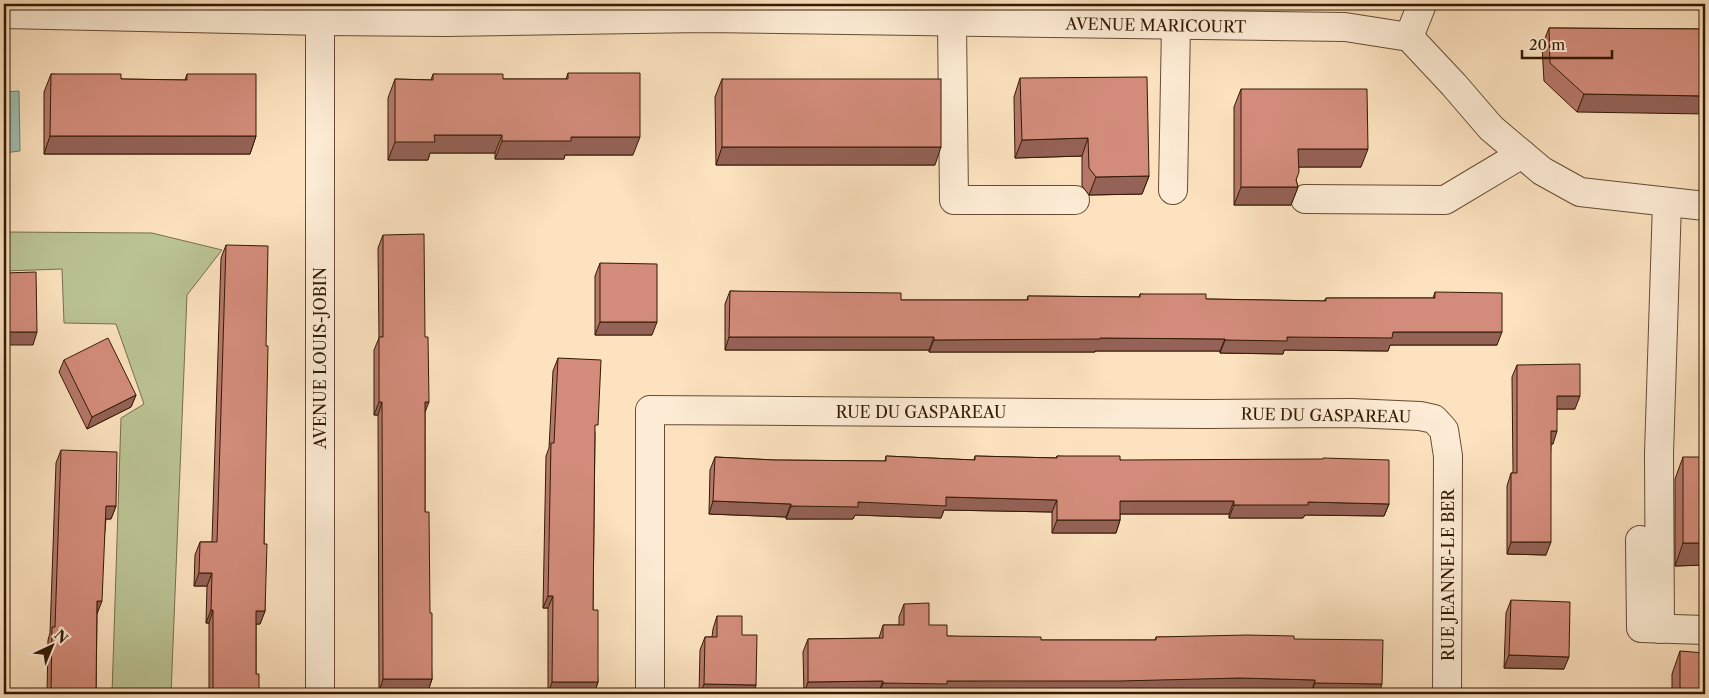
<svg xmlns="http://www.w3.org/2000/svg" width="1709" height="698" font-family="'Libre Caslon Text',serif">
<style>
.green{fill:#bbc495;stroke:#786f4c}
.water{fill:#9fbeb0;stroke:#747c6b}
.lines{fill:none;stroke-linecap:round;stroke-linejoin:round}
.minor-casing{stroke:#664c33;stroke-width:30}
.minor{stroke:#fdecd5;stroke-width:28}
.wall{fill:#b5786a;stroke:#341a04}
.shaded-wall{fill:#946256;stroke:#341a04}
.building{fill:#d38c7b;stroke:#341a04}
.labels{text-anchor:middle;dominant-baseline:central;stroke-width:5;stroke-linejoin:round;paint-order:stroke}
.street-label{font-size:16px;fill:#341a04;stroke:#fdecd5}
</style>
<rect width="100%" height="100%" fill="#fce2bf"/>
<filter id="stains"><feTurbulence type="fractalNoise" baseFrequency=".004" numOctaves="4"/><feColorMatrix values="0 0 0 0 .2 0 0 0 0 .09 0 0 0 0 .02 0 0 0 .5 -.17"/></filter>
<radialGradient id="worn" r=".72"><stop offset=".6" stop-color="#630" stop-opacity="0"/><stop offset="1" stop-color="#630" stop-opacity=".3"/></radialGradient>
<polygon class="green" points="4,232 152,233 222,250 187,295 171,694 112,694 121,418 144,404 116,324 64,323 62,269 4,271"/>
<polygon class="water" points="19,91 20,151 4,153 4,92"/>
<g class="lines">
<g class="minor-casing">
<g id="minor">
<polyline points="320,4 320,694"/>
<polyline points="4,14 320,21 446,22 703,18 1345,27 1409,37 1454,85 1491,128 1542,171 1580,192 1705,206"/>
<polyline points="952,23 954,200 1075,200"/>
<polyline points="1409,37 1422,4"/>
<polyline points="1173,190 1176,25"/>
<polyline points="1305,199 1445,200 1522,154"/>
<polyline points="1640,540 1641,628 1705,630"/>
<polyline points="1660,629 1659,454 1667,202"/>
<polyline points="650,694 650,410 1206,414 1352,413 1420,416 1434,419 1444,430 1448,456 1447,694"/>
</g>
</g>
<use href="#minor" class="minor"/>
</g>
<g class="wall">
<polygon points="1549,28 1705,29 1577,112 1544,81 1542,46"/>
<polygon points="568,73 633,155 565,155 564,159 495,159 495,153 430,153 428,160 388,160 388,98 395,79 431,80 433,74 503,79 566,79"/>
<polygon points="51,74 121,79 185,80 187,74 256,136 250,154 44,154 44,92"/>
<polygon points="1020,78 1149,176 1142,194 1089,195 1082,186 1082,156 1015,158 1014,97"/>
<polygon points="722,79 935,165 716,165 715,97"/>
<polygon points="1241,89 1361,167 1299,167 1296,180 1298,187 1291,205 1234,205 1234,107"/>
<polygon points="383,235 425,412 425,512 432,679 428,691 379,692 378,415 374,415 374,350 379,338 378,248"/>
<polygon points="226,245 266,346 264,544 265,611 260,624 256,624 256,674 259,694 209,694 209,623 206,623 207,586 194,586 195,555 200,542 212,542 221,258"/>
<polygon points="600,263 652,335 595,335 595,276"/>
<polygon points="730,291 901,300 1027,300 1028,296 1139,297 1140,294 1206,299 1324,301 1326,298 1433,298 1435,292 1497,345 1390,345 1388,351 1284,350 1283,354 1220,353 1220,351 1095,351 1095,352 929,352 929,350 725,350 725,304"/>
<polygon points="558,358 595,432 593,610 598,682 594,694 548,694 548,608 543,608 546,456 549,448 553,371"/>
<polygon points="64,360 136,395 131,407 87,429 59,372"/>
<polygon points="1517,365 1575,409 1557,409 1553,444 1551,444 1546,555 1507,554 1507,486 1511,473 1513,473 1512,377"/>
<polygon points="61,450 116,506 111,519 106,519 97,614 96,694 47,694 48,640 50,633 56,463"/>
<polygon points="886,456 974,460 975,456 1056,458 1057,456 1120,460 1389,504 1384,516 1305,515 1303,518 1229,518 1229,514 1120,514 1120,520 1116,533 1052,533 1052,512 944,510 941,518 855,515 853,519 786,519 786,517 709,514 710,470 715,457 774,460 885,461"/>
<polygon points="1683,457 1705,565 1675,566 1675,479"/>
<polygon points="1511,600 1564,669 1504,668 1506,613"/>
<polygon points="904,604 929,625 947,636 1041,640 1155,640 1156,637 1294,639 1379,694 1310,694 1311,693 1235,691 1115,694 804,694 803,652 808,639 879,638 883,625 899,625 899,617"/>
<polygon points="717,616 742,635 756,685 753,694 699,694 700,650 705,637 712,637 713,629"/>
<polygon points="1680,651 1705,694 1672,694 1672,674"/>
</g>
<g class="shaded-wall">
<polygon points="1584,94 1705,96 1705,114 1577,112"/>
<polygon points="434,135 502,135 495,153 430,153 428,160 388,160 395,142"/>
<polygon points="50,136 256,136 250,154 44,154"/>
<polygon points="571,137 640,137 633,155 565,155 564,159 495,159 502,141"/>
<polygon points="1088,138 1082,156 1015,158 1022,140"/>
<polygon points="722,147 941,147 935,165 716,165"/>
<polygon points="1298,149 1368,149 1361,167 1292,167"/>
<polygon points="1149,176 1142,194 1089,195 1096,177"/>
<polygon points="1241,187 1298,187 1291,205 1234,205"/>
<polygon points="600,322 657,322 652,335 595,335"/>
<polygon points="4,332 37,332 33,345 4,345"/>
<polygon points="1393,332 1502,332 1497,345 1390,345 1388,351 1284,350 1283,354 1220,353 1225,340"/>
<polygon points="729,337 934,337 929,350 725,350"/>
<polygon points="1100,338 1225,339 1220,351 1095,351 1095,352 929,352 934,340"/>
<polygon points="136,395 131,407 87,429 92,417"/>
<polygon points="1557,396 1580,396 1575,409 1552,409"/>
<polygon points="379,402 382,402 378,415 374,415"/>
<polygon points="425,402 429,402 424,415"/>
<polygon points="1551,431 1557,431 1553,444 1546,444"/>
<polygon points="946,497 1057,500 1052,512 944,510 941,518 855,515 853,519 786,519 791,506"/>
<polygon points="713,501 791,504 786,517 709,514"/>
<polygon points="1120,501 1234,501 1229,514 1116,514"/>
<polygon points="1308,502 1389,504 1384,516 1305,515 1303,518 1229,518 1234,505"/>
<polygon points="106,506 116,506 111,519 102,519"/>
<polygon points="1057,520 1120,520 1116,533 1052,533"/>
<polygon points="1511,542 1551,542 1546,555 1507,554"/>
<polygon points="1683,543 1705,543 1705,565 1675,566"/>
<polygon points="199,573 212,573 207,586 194,586"/>
<polygon points="548,596 553,596 548,608 543,608"/>
<polygon points="97,601 102,601 97,614"/>
<polygon points="211,610 213,610 209,623 206,623"/>
<polygon points="256,611 265,611 260,624 251,624"/>
<polygon points="1509,655 1569,657 1564,669 1504,668"/>
<polygon points="1240,678 1315,680 1311,693 1235,691 1115,694 879,694 883,683 947,681"/>
<polygon points="383,679 432,679 428,691 379,692"/>
<polygon points="883,681 878,694 804,694 808,682"/>
<polygon points="552,682 598,682 594,694 548,694"/>
<polygon points="1315,683 1382,684 1379,694 1311,694"/>
<polygon points="704,684 756,685 753,694 700,694"/>
</g>
<g class="building">
<polygon points="1549,28 1705,29 1705,96 1584,94 1550,63"/>
<polygon points="568,73 640,73 640,137 571,137 571,141 502,141 502,135 434,135 435,142 395,142 395,79 433,80 433,74 503,74 503,79 568,79"/>
<polygon points="51,74 121,74 121,79 187,80 187,74 256,74 256,136 50,136"/>
<polygon points="1147,77 1149,176 1096,177 1089,168 1088,138 1022,140 1020,78"/>
<rect x="722" y="79" width="219" height="68"/>
<polygon points="1241,89 1367,89 1368,149 1298,149 1299,172 1296,180 1298,187 1241,187"/>
<polygon points="424,234 425,337 428,337 429,402 425,402 425,512 429,512 430,613 432,613 432,679 383,679 382,402 379,402 379,337 383,337 383,235"/>
<polygon points="226,245 268,246 266,346 268,346 264,544 267,544 265,611 256,611 256,674 259,674 259,694 213,694 213,610 211,610 212,573 199,573 200,542 217,542"/>
<polygon points="600,263 657,264 657,322 600,322"/>
<polygon points="36,272 37,332 4,332 4,273"/>
<polygon points="730,291 901,293 901,300 1028,300 1028,296 1140,297 1140,294 1206,294 1206,299 1326,301 1326,298 1435,298 1435,292 1502,293 1502,332 1393,332 1392,338 1287,337 1287,341 1225,340 1225,339 1100,338 1100,339 934,340 934,337 729,337"/>
<polygon points="108,338 136,395 92,417 64,360"/>
<polygon points="558,358 601,360 598,425 595,425 593,610 598,610 598,682 552,682 553,596 548,596 551,443 554,443"/>
<polygon points="1580,364 1580,396 1557,396 1557,431 1551,431 1551,542 1511,542 1511,473 1517,473 1517,365"/>
<polygon points="61,450 117,452 116,506 106,506 102,601 97,601 96,694 51,694 52,627 55,627"/>
<polygon points="886,456 975,460 975,456 1057,458 1057,456 1120,456 1120,460 1323,459 1323,458 1389,460 1389,504 1308,502 1308,505 1234,505 1234,501 1120,501 1120,520 1057,520 1057,500 946,497 946,506 858,502 858,507 791,506 791,504 713,501 715,457 774,460 886,461"/>
<rect x="1683" y="457" width="22" height="86"/>
<polygon points="1511,600 1570,602 1569,657 1509,655"/>
<polygon points="929,603 929,625 947,625 947,636 1041,637 1041,640 1156,640 1156,637 1247,635 1294,636 1294,639 1383,640 1382,684 1315,683 1315,680 1240,678 1120,681 947,681 947,684 883,683 883,681 808,682 808,639 883,638 883,625 904,625 904,604"/>
<polygon points="717,616 742,616 742,635 757,635 756,685 704,684 705,637 717,637"/>
<polygon points="1680,651 1705,653 1705,694 1680,694"/>
</g>
<g class="labels">
<g class="street-label">
<text transform="translate(1156 25) rotate(1)">AVENUE MARICOURT</text>
<text transform="translate(320 358) rotate(-90)">AVENUE LOUIS-JOBIN</text>
<text x="921" y="412">RUE DU GASPAREAU</text>
<text transform="translate(1326 415) rotate(1)">RUE DU GASPAREAU</text>
<text transform="translate(1448 575) rotate(-90)">RUE JEANNE-LE BER</text>
</g>
</g>
<rect width="1709" height="698" fill="none" stroke="#fce2bf" stroke-width="20"/>
<rect x="5" y="5" width="1699" height="688" fill="none" stroke="#341a04" stroke-width="2.5"/>
<rect x="10" y="10" width="1689" height="678" fill="none" stroke="#341a04"/>
<g transform="translate(52 646) rotate(44)" stroke="#fdecd5" stroke-width="4" paint-order="stroke">
<path d="M0-4L9 19L0 12L-9 19Z" fill="#341a04"/>
<text y="-8" font-size="14" font-weight="bold" text-anchor="middle" fill="#341a04">N</text>
</g>
<path d="M1522 50v8h90v-8" fill="none" stroke="#341a04" stroke-width="2.5"/>
<text x="1529" y="50" font-size="15" fill="#341a04" stroke="#fdecd5" stroke-width="4" paint-order="stroke">20 m</text>
<rect width="100%" height="100%" filter="url(#stains)"/>
<rect width="100%" height="100%" fill="url(#worn)"/>
</svg>
